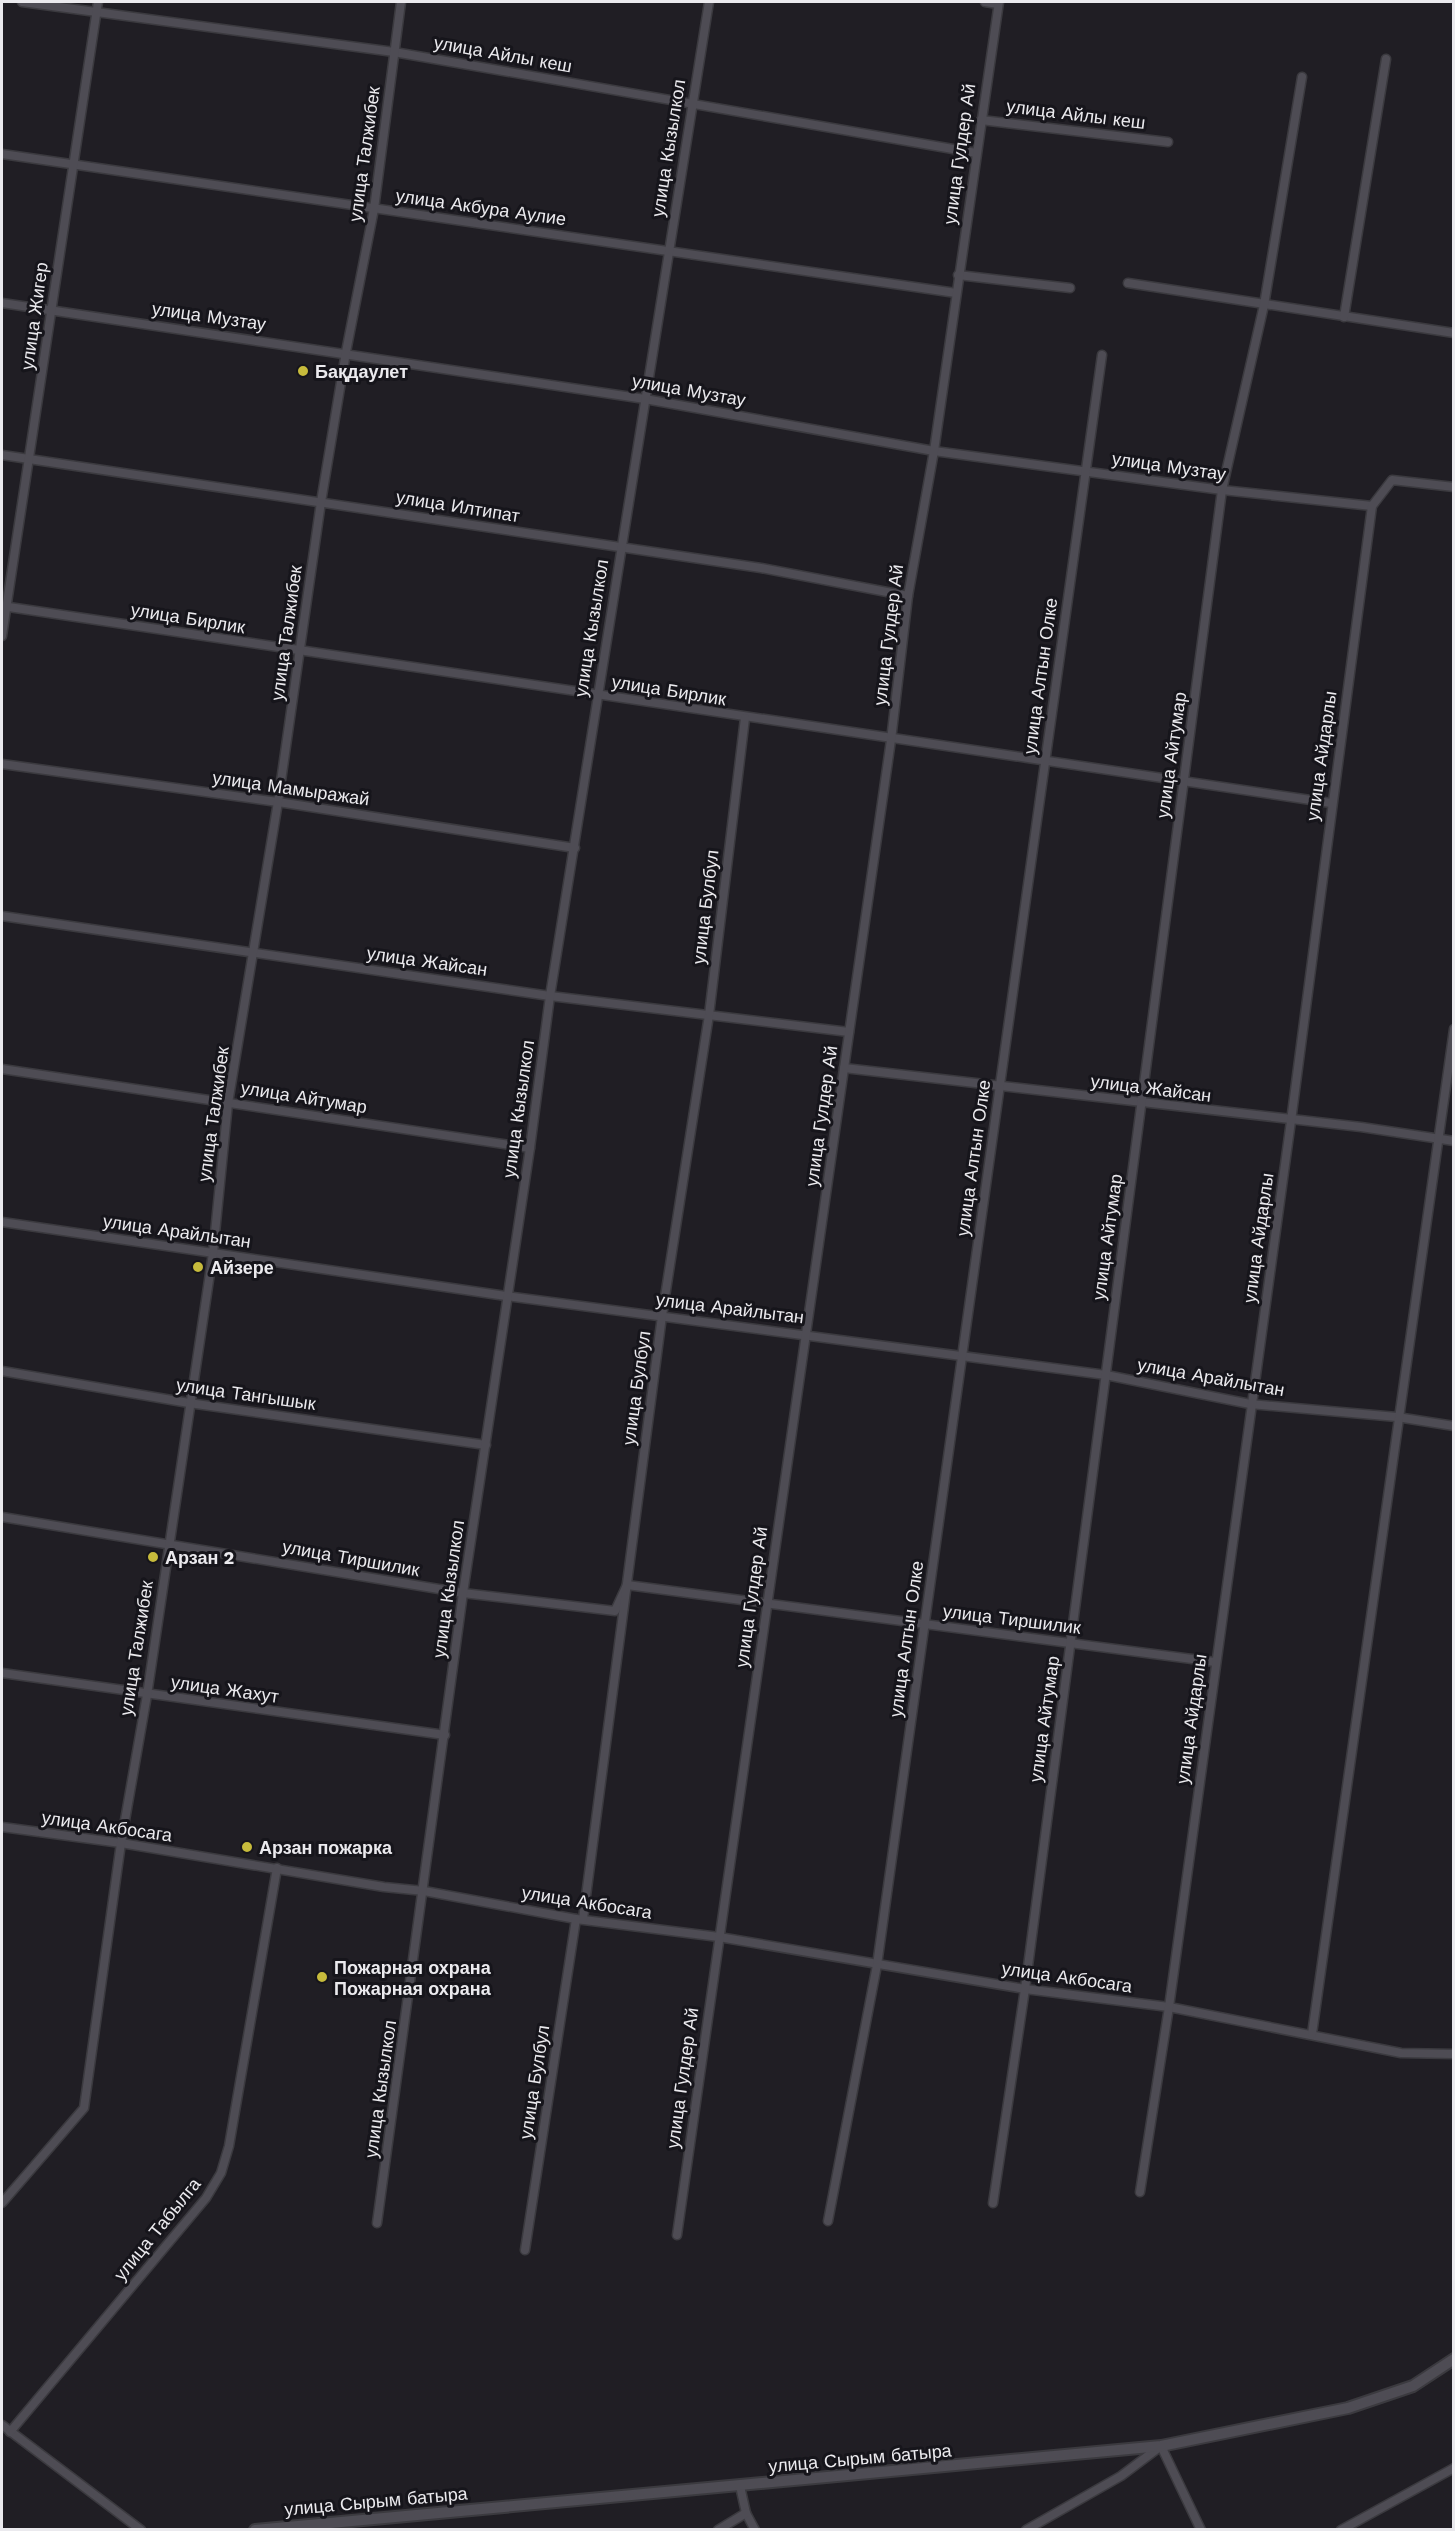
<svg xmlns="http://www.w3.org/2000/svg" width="1455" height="2531" font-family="'Work Sans',sans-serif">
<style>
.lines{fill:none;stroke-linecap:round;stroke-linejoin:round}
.minor-casing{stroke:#3b3a3f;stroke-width:11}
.tertiary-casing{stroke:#3b3a3f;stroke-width:14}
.minor{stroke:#4e4c54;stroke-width:8}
.tertiary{stroke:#4e4c54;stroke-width:10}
.poi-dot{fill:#c7bb3c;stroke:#16151b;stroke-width:2}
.labels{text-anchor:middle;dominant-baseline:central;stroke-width:6;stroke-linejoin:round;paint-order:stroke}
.street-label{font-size:18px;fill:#ebeaee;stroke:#16151b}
.poi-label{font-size:18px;font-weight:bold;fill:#ebeaee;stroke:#16151b;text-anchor:start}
</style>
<rect width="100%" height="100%" fill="#201e24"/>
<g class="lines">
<g class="minor-casing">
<g id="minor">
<polyline points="22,2 394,52 976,153"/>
<polyline points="985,2 998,4"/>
<polyline points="981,120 1168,142"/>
<polyline points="2,154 956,293"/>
<polyline points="958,275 1070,288"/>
<polyline points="1128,283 1454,333"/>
<polyline points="2,303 645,399 934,451 1222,490 1372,506"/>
<polyline points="1344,317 1386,59"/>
<polyline points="2,455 761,568 908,596"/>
<polyline points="2,606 1331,803"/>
<polyline points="2,636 98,2"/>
<polyline points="2,764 278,802 575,848"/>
<polyline points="2,916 550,996 849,1032"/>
<polyline points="844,1068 1361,1127 1454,1141"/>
<polyline points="2,1069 530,1148"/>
<polyline points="2,1222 506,1296 1106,1375 1250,1404 1397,1417 1454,1426"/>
<polyline points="2,1371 189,1403 486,1445"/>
<polyline points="2,1517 463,1593 615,1611 627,1585 1215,1662"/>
<polyline points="2,1673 445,1735"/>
<polyline points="2,1827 121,1843 384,1887 424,1891 576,1919 719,1937 1025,1989 1169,2007 1401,2053 1454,2054"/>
<polyline points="583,1919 662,1316 709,1015 745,718"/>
<polyline points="1312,2034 1454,1029"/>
<polyline points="1140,2192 1169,2007 1291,1121 1372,506 1392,480 1454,487"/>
<polyline points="2,2203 84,2108 121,1843 147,1695 213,1253 228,1103 278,802 321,502 346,352 374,209 401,2"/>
<polyline points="993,2203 1025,1989 1222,490 1264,305 1302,77"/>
<polyline points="828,2221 877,1965 1102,355"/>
<polyline points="377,2223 463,1593 530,1148 550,996 709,2"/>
<polyline points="677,2235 891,740 908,596 934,451 999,2"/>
<polyline points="525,2250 576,1919"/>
<polyline points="2,2425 141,2530"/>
<polyline points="10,2432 206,2198 221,2173 229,2146 277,1868"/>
<polyline points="740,2486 746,2513 755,2530"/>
<polyline points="718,2530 746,2513"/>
<polyline points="1026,2530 1121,2476 1161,2446 1201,2530"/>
<polyline points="1341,2530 1454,2468"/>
</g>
</g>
<g class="tertiary-casing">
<polyline id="tertiary" points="255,2530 1161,2446 1348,2408 1413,2386 1454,2359"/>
</g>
<use href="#minor" class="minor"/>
<use href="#tertiary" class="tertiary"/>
</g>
<g class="poi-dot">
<circle cx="303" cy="371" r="6"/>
<circle cx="198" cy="1267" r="6"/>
<circle cx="153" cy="1557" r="6"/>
<circle cx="247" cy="1847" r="6"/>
<circle cx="322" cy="1977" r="6"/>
</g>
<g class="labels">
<g class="street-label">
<text transform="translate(503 54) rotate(10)">улица Айлы кеш</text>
<text transform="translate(1076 114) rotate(7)">улица Айлы кеш</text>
<text transform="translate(668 148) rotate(-81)">улица Кызылкол</text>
<text transform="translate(364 154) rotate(-82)">улица Талжибек</text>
<text transform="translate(959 154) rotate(-82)">улица Гулдер Ай</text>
<text transform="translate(481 207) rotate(8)">улица Акбура Аулие</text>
<text transform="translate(34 316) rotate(-82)">улица Жигер</text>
<text transform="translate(209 316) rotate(8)">улица Музтау</text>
<text transform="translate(689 390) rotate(10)">улица Музтау</text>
<text transform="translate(1169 466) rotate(8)">улица Музтау</text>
<text transform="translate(458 506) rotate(9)">улица Илтипат</text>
<text transform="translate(188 618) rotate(9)">улица Бирлик</text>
<text transform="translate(591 628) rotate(-81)">улица Кызылкол</text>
<text transform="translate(286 633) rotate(-82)">улица Талжибек</text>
<text transform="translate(888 635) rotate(-83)">улица Гулдер Ай</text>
<text transform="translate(1040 676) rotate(-82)">улица Алтын Олке</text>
<text transform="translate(669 690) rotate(9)">улица Бирлик</text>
<text transform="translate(1171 755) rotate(-82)">улица Айтумар</text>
<text transform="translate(1321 756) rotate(-82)">улица Айдарлы</text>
<text transform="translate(291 788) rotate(8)">улица Мамыражай</text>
<text transform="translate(705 907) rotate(-83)">улица Булбул</text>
<text transform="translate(427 961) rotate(8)">улица Жайсан</text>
<text transform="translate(1151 1088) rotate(7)">улица Жайсан</text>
<text transform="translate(304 1097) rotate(9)">улица Айтумар</text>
<text transform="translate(518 1109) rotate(-82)">улица Кызылкол</text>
<text transform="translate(213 1114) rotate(-82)">улица Талжибек</text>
<text transform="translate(821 1116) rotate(-82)">улица Гулдер Ай</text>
<text transform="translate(973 1158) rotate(-82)">улица Алтын Олке</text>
<text transform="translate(177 1231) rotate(8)">улица Арайлытан</text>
<text transform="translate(1107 1237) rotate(-82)">улица Айтумар</text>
<text transform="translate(1258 1238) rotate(-82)">улица Айдарлы</text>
<text transform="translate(730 1308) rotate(7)">улица Арайлытан</text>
<text transform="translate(1211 1377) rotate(10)">улица Арайлытан</text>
<text transform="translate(636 1388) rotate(-82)">улица Булбул</text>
<text transform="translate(246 1394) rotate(8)">улица Тангышык</text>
<text transform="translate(351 1558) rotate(10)">улица Тиршилик</text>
<text transform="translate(448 1589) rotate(-82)">улица Кызылкол</text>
<text transform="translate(751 1597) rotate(-82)">улица Гулдер Ай</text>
<text transform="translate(1012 1619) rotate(7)">улица Тиршилик</text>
<text transform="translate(906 1639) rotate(-82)">улица Алтын Олке</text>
<text transform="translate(136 1648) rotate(-81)">улица Талжибек</text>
<text transform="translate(225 1689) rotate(8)">улица Жахут</text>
<text transform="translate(1044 1719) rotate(-82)">улица Айтумар</text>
<text transform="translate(1191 1719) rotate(-82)">улица Айдарлы</text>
<text transform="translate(107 1826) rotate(8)">улица Акбосага</text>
<text transform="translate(587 1902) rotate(9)">улица Акбосага</text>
<text transform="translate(1067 1977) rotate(8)">улица Акбосага</text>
<text transform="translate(682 2078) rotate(-82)">улица Гулдер Ай</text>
<text transform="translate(534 2082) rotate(-81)">улица Булбул</text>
<text transform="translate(380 2089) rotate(-82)">улица Кызылкол</text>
<text transform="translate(157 2229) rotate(-51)">улица Табылга</text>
<text transform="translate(860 2458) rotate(-5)">улица Сырым батыра</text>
<text transform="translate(376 2501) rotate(-5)">улица Сырым батыра</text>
</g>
<g class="poi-label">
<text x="315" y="371">Бақдаулет</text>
<text x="210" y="1267">Айзере</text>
<text x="165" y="1557">Арзан 2</text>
<text x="259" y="1847">Арзан пожарка</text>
<text x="334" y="1967">Пожарная охрана<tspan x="334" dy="21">Пожарная охрана</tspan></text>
</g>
</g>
<rect width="1455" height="2531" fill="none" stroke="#ebeaee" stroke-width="6"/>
</svg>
